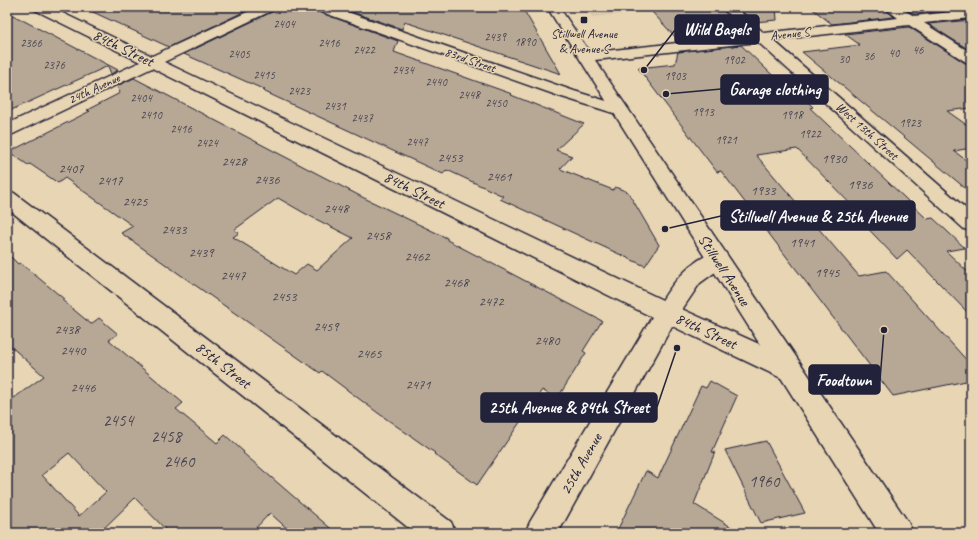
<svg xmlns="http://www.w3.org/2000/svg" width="978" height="540" font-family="Caveat,sans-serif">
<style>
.built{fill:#d9c8aa}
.building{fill:#b7a895;stroke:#22223b;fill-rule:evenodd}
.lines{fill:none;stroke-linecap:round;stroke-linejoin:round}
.minor-casing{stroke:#22223b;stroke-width:3}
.tertiary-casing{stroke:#22223b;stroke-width:3}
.secondary-casing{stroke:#22223b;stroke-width:3}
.minor{fill:#e8d5b3;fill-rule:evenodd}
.tertiary{fill:#e8d5b3;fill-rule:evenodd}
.secondary{fill:#e8d5b3;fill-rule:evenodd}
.poi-dot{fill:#22223b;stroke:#e8d5b3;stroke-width:1.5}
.labels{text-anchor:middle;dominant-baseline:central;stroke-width:3;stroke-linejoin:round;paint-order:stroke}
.far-number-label{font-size:12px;fill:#474452}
.far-poi-label{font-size:13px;fill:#22223b;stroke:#e8d5b3}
.far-street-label{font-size:13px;fill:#22223b;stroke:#e8d5b3}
.number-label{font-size:14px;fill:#474452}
.street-label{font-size:16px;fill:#22223b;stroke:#e8d5b3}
.near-number-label{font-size:17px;fill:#474452}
.leader{fill:none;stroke:#22223b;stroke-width:1.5}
.callout-dot{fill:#22223b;stroke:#e8d5b3;stroke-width:1.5}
.callout{fill:#22223b;stroke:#22223b;stroke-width:1.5}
.callout-label{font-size:17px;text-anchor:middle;font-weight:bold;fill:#fff}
</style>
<rect width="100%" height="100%" fill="#e8d5b3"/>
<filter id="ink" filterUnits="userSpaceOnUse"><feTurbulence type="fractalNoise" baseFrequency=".025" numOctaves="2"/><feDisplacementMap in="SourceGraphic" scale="8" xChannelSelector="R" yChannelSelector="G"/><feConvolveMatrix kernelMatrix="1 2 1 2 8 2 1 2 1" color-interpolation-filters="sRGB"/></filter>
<g filter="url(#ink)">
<polygon class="built" points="585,7 688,7 592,17"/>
<g class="building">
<polygon points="82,7 254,7 169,47"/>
<polygon points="275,7 314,7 316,11 398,41 394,52 512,94 511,95 584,124 556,150 572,156 560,169 613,190 615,187 628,192 659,245 645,266 500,199 503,196 447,170 443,174 263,91 265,90 184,54 274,11"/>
<polygon points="338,7 522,7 561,74 405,22 402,29"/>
<polygon points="699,7 720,7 736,24 722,25 731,36 679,41 652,12"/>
<polygon points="737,7 776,7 777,20 754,22"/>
<polygon points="810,7 883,7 894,17 832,24"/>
<polygon points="902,7 971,7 971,9 914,14"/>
<polygon points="7,12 91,56 118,70 111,74 108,66 7,112"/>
<polygon points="971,20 971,51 928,24"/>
<polygon points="909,27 965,63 971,64 971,108 947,111 971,128 971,148 954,151 971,164 971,193 802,52 860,45 845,34"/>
<polygon points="741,45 790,92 796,91 813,107 810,108 927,219 933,218 965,248 946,251 971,275 971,316 907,250 897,259 858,218 863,217 797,149 756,155 859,276 886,271 971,365 971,380 893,396 721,171 717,172 638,68 675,64 678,52"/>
<path d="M134,78L362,197L447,238V240L602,321L583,351L586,353L557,399L542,390L477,485L434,454L435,453L378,413L322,371L320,373L121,233L133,226L65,178L58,183L30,164L28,165L9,152L90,111L87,110L120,93L117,86ZM278,198L306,214L353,238L317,270L307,264L294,275L233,237L239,233L234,230Z"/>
<path d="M7,253L18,264L20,263L35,275L64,299L62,300L91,324L99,318L118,334L109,340L183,403L176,409L217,443L225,435L244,452L243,453L336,533H292L270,513L251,533H169L135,498L99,533H7V403L44,376L7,343ZM69,453L106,492L79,516L42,475Z"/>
<polygon points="710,381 737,396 712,452 715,452 694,504 741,533 616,533 646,471 658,478 701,386 706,388"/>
<polygon points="766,441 805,513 761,523 725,450"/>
</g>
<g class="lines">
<g class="minor-casing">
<g id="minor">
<polygon points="34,7 50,7 152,56 258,7 274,7 273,10 164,62 675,306 799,362 803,370 799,378 790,381 781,378 672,326 558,533 525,533 530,522 652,317 152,68 13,134 7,135 7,124 140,62 35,10"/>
<polygon points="315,7 333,7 574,91 626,107 628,110 626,113 620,115 562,97 316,10"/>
<polygon points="721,7 735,7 764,33 898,18 884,7 899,7 914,16 971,10 971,18 924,23 971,53 971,63 966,62 909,25 773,40 971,213 971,231 964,229 758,42 586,61 581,60 579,57 581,54 586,53 750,35"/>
<polygon points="7,191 14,193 451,522 456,533 415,533 7,208"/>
</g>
</g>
<g class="tertiary-casing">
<path id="tertiary" d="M717,251L725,253L728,259L725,265L700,283L675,320L667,323L659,320L655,313C668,288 689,260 717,251Z"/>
</g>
<g class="secondary-casing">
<polygon id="secondary" points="547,7 559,7 908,522 913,533 879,533"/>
</g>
<use href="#minor" class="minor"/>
<use href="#tertiary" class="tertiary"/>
<use href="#secondary" class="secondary"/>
</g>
</g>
<rect class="poi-dot" x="580" y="16" width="8" height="8" rx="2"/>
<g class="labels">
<g class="far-number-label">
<text x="284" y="24">2404</text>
<text x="495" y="37">2439</text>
<text x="525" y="42">1890</text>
<text x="31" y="43">2366</text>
<text x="329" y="43">2416</text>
<text x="364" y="50">2422</text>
<text x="918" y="50">46</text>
<text x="894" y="53">40</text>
<text x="239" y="54">2405</text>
<text x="869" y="56">36</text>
<text x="844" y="59">30</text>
<text x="734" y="60">1902</text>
<text x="54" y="65">2376</text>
<text x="403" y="70">2434</text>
<text x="264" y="75">2415</text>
<text x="675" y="76">1903</text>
<text x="436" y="82">2440</text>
<text x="299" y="91">2423</text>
<text x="469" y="95">2448</text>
<text x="141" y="98">2404</text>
<text x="496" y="103">2450</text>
<text x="335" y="106">2431</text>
<text x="703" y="112">1913</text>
<text x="151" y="115">2410</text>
<text x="792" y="115">1918</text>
<text x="362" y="118">2437</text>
<text x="910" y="123">1923</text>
<text x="181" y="129">2416</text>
<text x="810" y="134">1922</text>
<text x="726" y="140">1921</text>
<text x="417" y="142">2447</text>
<text x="207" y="143">2424</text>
</g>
<g class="far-poi-label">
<text x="584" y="34">Stillwell Avenue<tspan x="584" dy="15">&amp; Avenue S</tspan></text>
</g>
<g class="far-street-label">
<text transform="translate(790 34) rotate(-6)">Avenue S</text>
<text transform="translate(470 60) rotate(19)">83rd Street</text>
<text transform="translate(94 89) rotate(-25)">24th Avenue</text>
<text transform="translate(867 131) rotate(42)">West 13th Street</text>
</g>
<g class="number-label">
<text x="450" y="157">2453</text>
<text x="834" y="158">1930</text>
<text x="234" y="161">2428</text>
<text x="71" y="168">2407</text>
<text x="499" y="176">2461</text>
<text x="267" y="179">2436</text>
<text x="110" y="180">2417</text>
<text x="860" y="184">1936</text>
<text x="763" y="190">1933</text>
<text x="135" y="201">2425</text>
<text x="336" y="208">2448</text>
<text x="174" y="229">2433</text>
<text x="378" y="235">2458</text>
<text x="802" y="242">1941</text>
<text x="201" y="252">2439</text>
<text x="417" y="256">2462</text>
<text x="827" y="272">1945</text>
<text x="233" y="275">2447</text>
<text x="456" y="282">2468</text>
<text x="284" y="296">2453</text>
<text x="491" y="301">2472</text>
<text x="326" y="326">2459</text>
<text x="67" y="329">2438</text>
<text x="547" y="340">2480</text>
<text x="73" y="350">2440</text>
<text x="369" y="353">2465</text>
<text x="418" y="384">2471</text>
<text x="83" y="387">2446</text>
</g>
<g class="street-label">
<text transform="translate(123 48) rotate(26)">84th Street</text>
<text transform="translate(414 190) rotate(26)">84th Street</text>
<text transform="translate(724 270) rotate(57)">Stillwell Avenue</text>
<text transform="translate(706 331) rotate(25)">84th Street</text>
<text transform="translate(223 365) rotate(38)">85th Street</text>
<text transform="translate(581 464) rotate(-60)">25th Avenue</text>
</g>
<g class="near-number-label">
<text x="118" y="420">2454</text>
<text x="166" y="436">2458</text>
<text x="179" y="461">2460</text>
<text x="764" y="481">1960</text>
</g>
</g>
<path class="leader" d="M644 70L675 30M666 94L721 89M665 229L721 216M884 330L880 380M677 348L657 407"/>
<g class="callout-dot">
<circle cx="644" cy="70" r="4"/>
<circle cx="666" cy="94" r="4"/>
<circle cx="665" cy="229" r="4"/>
<circle cx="884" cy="330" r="4"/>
<circle cx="677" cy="348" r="4"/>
</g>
<g class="callout">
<rect x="675" y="15" width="84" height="29" rx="4"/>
<rect x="721" y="75" width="107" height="29" rx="4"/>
<rect x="721" y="201" width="194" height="29" rx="4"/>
<rect x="809" y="365" width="71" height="29" rx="4"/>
<rect x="481" y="393" width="176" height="29" rx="4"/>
</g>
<g class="callout-label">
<text x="717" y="35">Wild Bagels</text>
<text x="775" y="95">Garage clothing</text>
<text x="818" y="222">Stillwell Avenue &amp; 25th Avenue</text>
<text x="844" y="386">Foodtown</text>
<text x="569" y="413">25th Avenue &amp; 84th Street</text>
</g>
<rect width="978" height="540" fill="none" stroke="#e8d5b3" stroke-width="24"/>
<rect x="12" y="12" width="954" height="516" fill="none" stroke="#22223b" stroke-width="1.5" filter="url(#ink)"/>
</svg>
